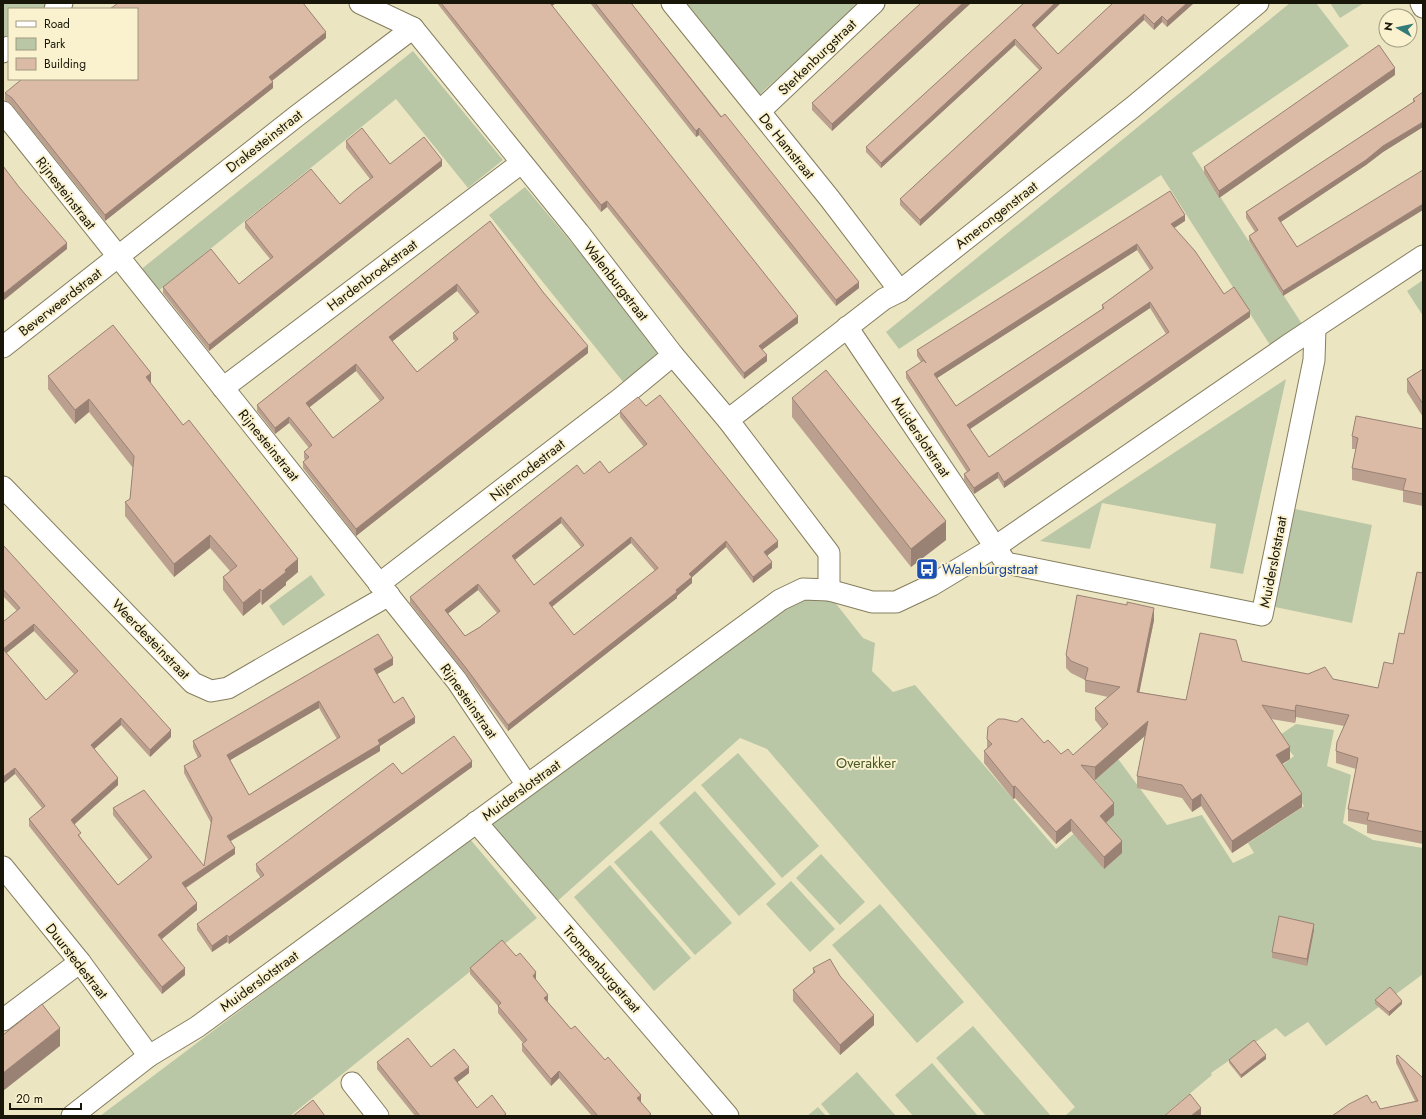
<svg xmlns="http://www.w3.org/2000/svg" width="1426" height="1119" font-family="Jost,sans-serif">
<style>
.green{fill:#bac7a6}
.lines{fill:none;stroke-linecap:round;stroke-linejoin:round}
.street-casing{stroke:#857e5e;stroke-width:23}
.street{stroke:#fff;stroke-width:21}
.wall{fill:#bca08f;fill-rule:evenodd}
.shaded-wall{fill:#998274}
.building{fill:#dbbaa6;stroke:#998274;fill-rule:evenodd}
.labels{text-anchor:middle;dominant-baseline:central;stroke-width:4;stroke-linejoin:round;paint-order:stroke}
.street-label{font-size:14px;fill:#181509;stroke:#faf2cf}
.transit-label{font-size:14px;fill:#164399;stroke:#faf2cf;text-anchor:start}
.park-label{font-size:14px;fill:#475824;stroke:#faf2cf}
</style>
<rect width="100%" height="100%" fill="#ece5c2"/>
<g class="green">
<polygon points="3,3 48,3 41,9 9,9 9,34 3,39"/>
<polygon points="684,3 860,3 758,96"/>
<polygon points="1290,3 1316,3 1349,46 1192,153 1302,324 1270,345 1161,175 899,349 886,332"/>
<polygon points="1330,3 1364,3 1340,18"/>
<polygon points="413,51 503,160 468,188 396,99 157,292 139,271"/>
<polygon points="525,187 660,348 659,356 624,383 489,215"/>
<polygon points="1423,280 1423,316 1407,291"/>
<polygon points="1286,379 1243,574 1210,568 1216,524 1102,503 1090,549 1040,541"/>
<polygon points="1295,509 1372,525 1352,623 1275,607"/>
<polygon points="311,575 325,595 283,626 269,606"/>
<polygon points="809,590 826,591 863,638 875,643 872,671 893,692 915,685 1056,849 1112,801 1084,766 1110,748 1167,825 1202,815 1233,863 1254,853 1248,843 1304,806 1280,767 1294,756 1277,737 1296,724 1334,730 1327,766 1351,775 1343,823 1373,840 1423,848 1423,974 1326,1046 1308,1022 1285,1037 1276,1028 1211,1073 1212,1075 1163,1116 1065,1116 1075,1107 767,749 740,738 553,905 486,826"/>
<polygon points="738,753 819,846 782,878 701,785"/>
<polygon points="695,791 776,884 739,916 659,823"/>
<polygon points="651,830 732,923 695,955 614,862"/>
<polygon points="469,838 537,918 290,1116 100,1116"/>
<polygon points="821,854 865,902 840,925 796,878"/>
<polygon points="610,865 691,958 654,991 574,897"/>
<polygon points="791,881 835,929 810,952 766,904"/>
<polygon points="880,904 964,1002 917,1043 832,945"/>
<polygon points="973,1026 1051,1116 986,1116 936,1058"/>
<polygon points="932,1063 978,1116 913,1116 895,1095"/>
<polygon points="857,1072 896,1116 831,1116 821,1104"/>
<polygon points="818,1107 826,1116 807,1116"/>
</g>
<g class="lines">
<g class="street-casing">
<g id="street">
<polyline points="360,3 413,28 579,233 673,355 728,420 829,553 829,590"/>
<polyline points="672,3 830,199 900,291"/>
<polyline points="1421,3 1423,7"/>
<polyline points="55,9 62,3"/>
<polyline points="3,52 9,47"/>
<polyline points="760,111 874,3"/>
<polyline points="3,112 457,681 527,785"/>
<polyline points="847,327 1006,563 1262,615 1314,360 1315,328"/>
<polyline points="3,347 298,115 413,28"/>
<polyline points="223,388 521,163"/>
<polyline points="728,420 884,299 900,291 1133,107 1258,3"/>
<polyline points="3,487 193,683 211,691 228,688 389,595"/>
<polyline points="379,584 621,398 673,355"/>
<polyline points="476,822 728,1116"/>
<polyline points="3,867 80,962 149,1056"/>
<polyline points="3,1020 80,962"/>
<polyline points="352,1083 378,1116"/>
<polyline points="72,1116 149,1056 197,1027 780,600 803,589 829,590 872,602 896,602 932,585 995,547 1290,344 1423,256"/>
</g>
</g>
<use href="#street" class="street"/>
</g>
<g class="wall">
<polygon points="437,3 556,3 552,6 798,323 762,350 767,361 744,379 607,207 601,212"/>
<polygon points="590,3 631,3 859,288 836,306 699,135 696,137"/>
<polygon points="921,3 971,3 832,131 812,110 812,103"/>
<polygon points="1024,3 1035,28 1058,54 1113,3 1194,3 1167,27 1162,22 1154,30 1144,20 920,226 900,205 900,199 1039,70 1015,45 881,168 866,152 866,147"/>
<polygon points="326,38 272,81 273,88 105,221 12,105 5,100 5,93"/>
<polygon points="1395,75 1219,198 1204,173 1204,167"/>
<polygon points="1423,92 1423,127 1383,152 1366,165 1280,222 1297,247 1283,296 1249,241 1249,236 1255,232 1246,218 1246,212 1413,102 1413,99"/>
<polygon points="346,141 390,164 442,166 209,351 163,293 163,287 239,284 270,259 245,228 245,222 340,204 370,179 346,148"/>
<path d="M490,221L588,353L356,536L303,468V462L305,460L304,458V452L309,448L289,423L275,434L257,411V405ZM457,291L476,314L453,333V339L455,341L417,372L392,341ZM356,371L380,401L333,438L309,407Z"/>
<path d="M1185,221L1174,228L1224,294L1250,317L1004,488L998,478L974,494L964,480V474L967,472L906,378V372L921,362L917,356V350ZM1137,250L1150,270L1102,305V309L956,406L937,378ZM1150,308L1166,334L989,457L970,429Z"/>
<polygon points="1423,369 1423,417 1407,392 1407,379"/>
<polygon points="48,376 151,384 298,572 286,582 286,585 262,605 260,602 243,616 223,590 223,577 230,571 210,548 174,577 125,516 125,502 130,499 133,468 89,412 75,424 48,389"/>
<polygon points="792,398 946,540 911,567 792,417"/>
<path d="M646,406L778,547L767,556L772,568L753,583L726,547L692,577V583L677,596V598L508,731L466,674L410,603V597L584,474L609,473L644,447L620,417V411ZM561,523L581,547L534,585L515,560ZM631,543L655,571L574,635L552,607ZM478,590L497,613L480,627L465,636L448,613Z"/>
<polygon points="1423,429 1423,506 1403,502 1403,491 1352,480 1352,468 1356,449 1352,449 1352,436"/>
<path d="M3,545L171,737L150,757L121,725L94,749L118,785L74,825L81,838L118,885L149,860L113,815V808L204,866L211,823L184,773V766L198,758L193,747V741L393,665L377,674L394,703L415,723L380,746V751L231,841L235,854L186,888L197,910L162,939L185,975L162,994L29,826V819L42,808L15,774L3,622L17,611L3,596ZM34,631L74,674L46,700L6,653ZM319,708L337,739L249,795L230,760Z"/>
<polygon points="1423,573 1423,844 1367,833 1367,825 1348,821 1348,809 1356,769 1336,763 1336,751 1344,726 1296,717 1295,723 1271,719 1290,759 1282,764 1302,807 1232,853 1201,806 1192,812 1182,798 1137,788 1137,776 1145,736 1095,780 1094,780 1114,815 1106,823 1122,853 1104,869 1071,831 1056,844 1015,798 1013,799 984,763 984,751 987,748 987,739 1044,743 1061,754 1073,755 1102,729 1095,720 1095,708 1108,697 1085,692 1085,680 1071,673 1066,668 1066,655 1127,605 1154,620 1139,692 1186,700 1242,661 1378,688 1393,664 1404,634"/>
<polygon points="472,767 229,944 227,942 212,952 197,930 197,924 261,878 256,871 256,864 402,774"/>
<polygon points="1314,930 1307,966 1272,958 1272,952"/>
<polygon points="516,956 536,979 536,980 548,1001 548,1002 571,1029 641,1101 641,1102 651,1116 592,1116 559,1078 551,1086 522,1051 522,1044 523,1043 498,1013 498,1006 470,974 470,968"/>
<polygon points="813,968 840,976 874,1025 840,1055 793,1001 793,990 813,973"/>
<polygon points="1375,1000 1402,1004 1389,1016 1375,1004"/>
<polygon points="1396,1056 1423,1078 1423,1116 1332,1116 1372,1103 1380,1109 1415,1101 1396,1063"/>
<polygon points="1266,1059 1241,1078 1229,1063 1229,1060"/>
<polygon points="377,1062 431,1067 469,1073 457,1082 477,1108 506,1116 415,1116 377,1069"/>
</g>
<g class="shaded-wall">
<polygon points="549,3 556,3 549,8"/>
<polygon points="963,3 971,3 832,131 832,124"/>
<polygon points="1055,3 1061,3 1032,31 1032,25"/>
<polygon points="1187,3 1194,3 1167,27 1167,21"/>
<polygon points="1144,14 1144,20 920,226 920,220"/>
<polygon points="1162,16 1162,22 1154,30 1154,24"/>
<polygon points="326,32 326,38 269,83 269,77"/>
<polygon points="1015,39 1015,45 881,168 881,163"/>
<polygon points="1395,68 1395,75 1219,198 1219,191"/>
<polygon points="273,82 273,88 105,221 105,215"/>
<polygon points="1423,122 1423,127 1383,152 1366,165 1278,224 1278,218 1383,146"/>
<polygon points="699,128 699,135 696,137 696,131"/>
<polygon points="442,160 442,166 209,351 209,345"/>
<polygon points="607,201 607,207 601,212 601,205"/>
<polygon points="1423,204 1423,210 1283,296 1283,291"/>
<polygon points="1185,215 1185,221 1171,230 1171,224"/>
<polygon points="67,243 67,249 3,301 3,294"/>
<polygon points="1137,244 1137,250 934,380 934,374"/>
<polygon points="859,282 859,288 836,306 836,300"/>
<polygon points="457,284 457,291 389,344 389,337"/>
<polygon points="1150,302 1150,308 967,431 967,425"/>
<polygon points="1250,311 1250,317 1004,488 1004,482"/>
<polygon points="798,316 798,323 759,352 759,346"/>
<polygon points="588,346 588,353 356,536 356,529"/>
<polygon points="767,355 767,361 744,379 744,373"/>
<polygon points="356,364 356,371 306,410 306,403"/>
<polygon points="151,373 151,386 146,377"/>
<polygon points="89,399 89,412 75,424 75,410"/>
<polygon points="289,417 289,423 275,434 275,428"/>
<polygon points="998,472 998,478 974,494 974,488"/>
<polygon points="561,517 561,523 512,562 512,556"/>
<polygon points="946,521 946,540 911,567 911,549"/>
<polygon points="210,535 210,548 174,577 174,564"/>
<polygon points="631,537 631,543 549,609 549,603"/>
<polygon points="726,541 726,547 689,580 689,574"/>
<polygon points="778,541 778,547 764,558 764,552"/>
<polygon points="298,559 298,572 286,582 286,585 262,605 262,591 285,570"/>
<polygon points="772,562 772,568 753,583 753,577"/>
<polygon points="692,577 692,583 677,596 677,598 508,731 508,725"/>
<polygon points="478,584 478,590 445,616 445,610"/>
<polygon points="260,589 260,602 243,616 243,603"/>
<polygon points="1154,608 1154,620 1137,704 1137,692"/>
<polygon points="34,624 34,631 3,656 3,649"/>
<polygon points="393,658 393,665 374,676 374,669"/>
<polygon points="319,701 319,708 227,762 227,755"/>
<polygon points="1296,705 1296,717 1295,723 1295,711"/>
<polygon points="415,717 415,723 380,746 380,751 227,843 227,836"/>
<polygon points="121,718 121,725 91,752 91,745"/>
<polygon points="1148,721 1148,733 1095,780 1095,767"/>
<polygon points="171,730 171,737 150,757 150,750"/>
<polygon points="1290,747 1290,759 1276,768 1276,755"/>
<polygon points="472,761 472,767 229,944 229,937"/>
<polygon points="15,768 15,774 3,784 3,777"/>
<polygon points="118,778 118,785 71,827 71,820"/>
<polygon points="1015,786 1015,798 1013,799 1013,787"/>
<polygon points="1201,794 1201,806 1192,812 1192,800"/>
<polygon points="1302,794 1302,807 1232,853 1232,841"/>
<polygon points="1114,803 1114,815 1100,828 1100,816"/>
<polygon points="1071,819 1071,831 1056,844 1056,832"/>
<polygon points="1122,841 1122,853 1104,869 1104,857"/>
<polygon points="235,848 235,854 182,890 182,883"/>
<polygon points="197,903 197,910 158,942 158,935"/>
<polygon points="1314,924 1314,930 1307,966 1307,959"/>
<polygon points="227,935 227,942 212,952 212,946"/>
<polygon points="185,968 185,975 162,994 162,987"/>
<polygon points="536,972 536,979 533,983 533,976"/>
<polygon points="548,995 548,1001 544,1005 544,998"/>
<polygon points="1402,1001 1402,1004 1389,1016 1389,1012"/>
<polygon points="874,1015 874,1025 840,1055 840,1045"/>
<polygon points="60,1028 60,1046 3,1091 3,1073"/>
<polygon points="1266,1055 1266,1059 1241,1078 1241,1075"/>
<polygon points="469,1067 469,1073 454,1085 454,1078"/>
<polygon points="559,1071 559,1078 551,1086 551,1079"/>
<polygon points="641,1095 641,1101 637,1105 637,1098"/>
<polygon points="1201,1108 1201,1115 1200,1116 1191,1116"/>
</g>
<g class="building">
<polygon points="118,3 303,3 326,32 269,77 273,82 105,215 12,98 5,93 22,79 137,79 137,9 110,9"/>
<polygon points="441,3 550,3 798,316 759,346 767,355 744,373 607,201 601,205"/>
<polygon points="595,3 631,3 721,117 725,114 859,282 836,300 699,128 696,131"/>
<polygon points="921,3 963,3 832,124 812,103"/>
<polygon points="1024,3 1055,3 1032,25 1058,54 1113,3 1187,3 1167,21 1162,16 1154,24 1144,14 920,220 900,199 1042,68 1015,39 881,163 866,147"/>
<polygon points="1379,45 1395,68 1219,191 1204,167"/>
<polygon points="1423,92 1423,122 1383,146 1366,160 1278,218 1297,247 1423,170 1423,204 1283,291 1249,236 1258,230 1246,212 1415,101 1413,99"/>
<polygon points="362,128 390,164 424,137 442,160 209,345 163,287 211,249 239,284 256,270 273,257 245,222 311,169 340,204 356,190 373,177 346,141"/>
<polygon points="3,166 19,187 67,243 3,294"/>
<path d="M1170,191L1185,215L1171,224L1195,251L1224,294L1234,287L1250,311L1004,482L998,472L974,488L964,474L970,470L906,372L924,360L926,363L917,350ZM1137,244L1153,268L1102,305L1104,308L956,406L934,374ZM1150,302L1169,332L989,457L967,425Z"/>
<path d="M490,221L543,292L588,346L356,529L303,462L309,457L304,452L312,445L289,417L275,428L257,405ZM457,284L479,312L453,333L458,339L417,372L389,337ZM356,364L384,398L333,438L306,403Z"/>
<polygon points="113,325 151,373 146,377 183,425 189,420 298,559 285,570 286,572 262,591 260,589 243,603 223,577 237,566 210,535 174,564 125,502 130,499 134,456 89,399 75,410 48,376"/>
<polygon points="1423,369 1423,404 1407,379"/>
<polygon points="826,370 946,521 911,549 792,398"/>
<path d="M660,395L778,541L764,552L772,562L753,577L726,541L689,574L692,577L676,590L677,592L508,725L466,668L410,597L577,465L584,474L600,461L609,473L647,444L620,411L638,397L646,406ZM561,517L584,545L534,585L512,556ZM631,537L658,568L574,635L549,603ZM478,584L500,611L480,627L465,636L445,610Z"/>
<polygon points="1356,416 1423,429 1423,494 1403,490 1406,479 1352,468 1358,438 1352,436"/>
<path d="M3,545L171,730L150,750L121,718L91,745L118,778L71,820L81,833L78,835L118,885L152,857L113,808L144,790L204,866L212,818L184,766L201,756L193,741L378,634L393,658L374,669L394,703L403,697L415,717L378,740L380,744L227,836L235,848L182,883L197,903L158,935L185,968L162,987L29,819L45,806L31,788L15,768L3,777V622L20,608L3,589ZM34,624L78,671L46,700L3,649ZM319,701L340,737L249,795L227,755Z"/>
<polygon points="1417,572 1423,573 1423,832 1367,820 1369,813 1348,809 1358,758 1336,751 1337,742 1349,715 1296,705 1295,711 1262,705 1290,747 1276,755 1302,794 1232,841 1201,794 1192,800 1182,785 1137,776 1148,721 1095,767 1081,765 1114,803 1100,816 1122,841 1104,857 1071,819 1056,832 1015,786 1013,787 984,751 992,744 987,739 988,727 998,719 1004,719 1017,722 1022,718 1044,743 1048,740 1061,754 1068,749 1073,755 1108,724 1095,708 1120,687 1085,680 1088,668 1071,661 1066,655 1077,595 1127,605 1127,602 1154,608 1137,692 1186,700 1200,633 1236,640 1242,661 1308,674 1325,667 1333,679 1378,688 1384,662 1393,664 1399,633 1404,634"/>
<polygon points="454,736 472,761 229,937 227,935 212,946 197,924 264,875 256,864 393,763 402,774"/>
<polygon points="1279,916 1314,924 1307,959 1272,952"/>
<polygon points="502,940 516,956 520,953 536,972 533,976 548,995 544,998 571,1029 575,1026 605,1060 608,1057 641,1095 637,1098 651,1114 648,1116 598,1116 559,1071 551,1079 522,1044 527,1040 498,1006 501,1003 470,968"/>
<polygon points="830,959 840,976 874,1015 840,1045 793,990 815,972 813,968"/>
<polygon points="1390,987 1402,1001 1389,1012 1375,1000"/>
<polygon points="42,1004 60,1028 3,1073 3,1035"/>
<polygon points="408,1038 431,1067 454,1049 469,1067 454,1078 477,1108 492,1095 506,1114 503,1116 420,1116 377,1062"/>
<polygon points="1254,1040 1266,1055 1241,1075 1229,1060"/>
<polygon points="1398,1055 1423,1078 1423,1116 1332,1116 1349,1104 1367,1095 1372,1103 1376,1101 1380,1109 1418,1101 1396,1056"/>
<polygon points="1190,1094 1201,1108 1191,1116 1164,1116"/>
<polygon points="313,1100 325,1116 293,1116"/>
</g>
<defs>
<g id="bus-square" transform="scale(1.15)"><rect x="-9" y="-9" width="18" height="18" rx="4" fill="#1a4fb4" stroke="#faf2cf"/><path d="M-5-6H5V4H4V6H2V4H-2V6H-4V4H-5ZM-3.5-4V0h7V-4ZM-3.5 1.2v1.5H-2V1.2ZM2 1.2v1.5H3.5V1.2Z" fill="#fff"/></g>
</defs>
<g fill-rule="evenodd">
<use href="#bus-square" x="927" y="569"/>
</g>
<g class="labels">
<g class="street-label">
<text transform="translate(817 57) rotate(-44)">Sterkenburgstraat</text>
<text transform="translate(264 141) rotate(-38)">Drakesteinstraat</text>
<text transform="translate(787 146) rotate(51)">De Hamstraat</text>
<text transform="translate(66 193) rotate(52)">Rijnesteinstraat</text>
<text transform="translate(996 215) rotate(-38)">Amerongenstraat</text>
<text transform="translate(372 275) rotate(-37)">Hardenbroekstraat</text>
<text transform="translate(616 281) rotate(52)">Walenburgstraat</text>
<text transform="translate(60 302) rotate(-38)">Beverweerdstraat</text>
<text transform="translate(921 437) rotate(56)">Muiderslotstraat</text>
<text transform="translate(269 445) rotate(51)">Rijnesteinstraat</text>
<text transform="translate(527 470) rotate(-38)">Nijenrodestraat</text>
<text transform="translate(1273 562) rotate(-79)">Muiderslotstraat</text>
<text transform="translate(151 639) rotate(46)">Weerdesteinstraat</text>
<text transform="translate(469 701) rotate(55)">Rijnesteinstraat</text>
<text transform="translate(521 790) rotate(-36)">Muiderslotstraat</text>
<text transform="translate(77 961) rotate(52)">Duurstedestraat</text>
<text transform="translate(602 969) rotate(49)">Trompenburgstraat</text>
<text transform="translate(259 981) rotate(-36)">Muiderslotstraat</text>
</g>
<g class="transit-label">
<text x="942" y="569">Walenburgstraat</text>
</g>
<g class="park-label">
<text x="866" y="763">Overakker</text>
</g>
</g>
<rect width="1426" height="1119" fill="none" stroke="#181509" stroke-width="8"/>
<rect x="8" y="8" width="130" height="72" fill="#faf2cf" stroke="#a09a80"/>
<rect x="16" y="21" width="20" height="6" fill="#ffffff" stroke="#a09a80"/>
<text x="44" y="28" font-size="12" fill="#181509">Road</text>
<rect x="16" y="38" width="20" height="12" fill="#bac7a6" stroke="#a09a80"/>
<text x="44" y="48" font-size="12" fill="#181509">Park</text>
<rect x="16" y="58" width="20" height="12" fill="#dbbaa6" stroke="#a09a80"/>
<text x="44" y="68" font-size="12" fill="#181509">Building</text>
<g transform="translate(1398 28) rotate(279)"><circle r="19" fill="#faf2cf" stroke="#a09a80"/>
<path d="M0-3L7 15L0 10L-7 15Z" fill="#337b76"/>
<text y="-6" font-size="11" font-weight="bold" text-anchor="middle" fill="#181509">N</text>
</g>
<path d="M10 1103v6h71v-6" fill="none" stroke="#181509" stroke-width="2"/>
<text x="16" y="1103" font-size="12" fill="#181509" stroke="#faf2cf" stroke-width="3" paint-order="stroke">20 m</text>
</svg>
